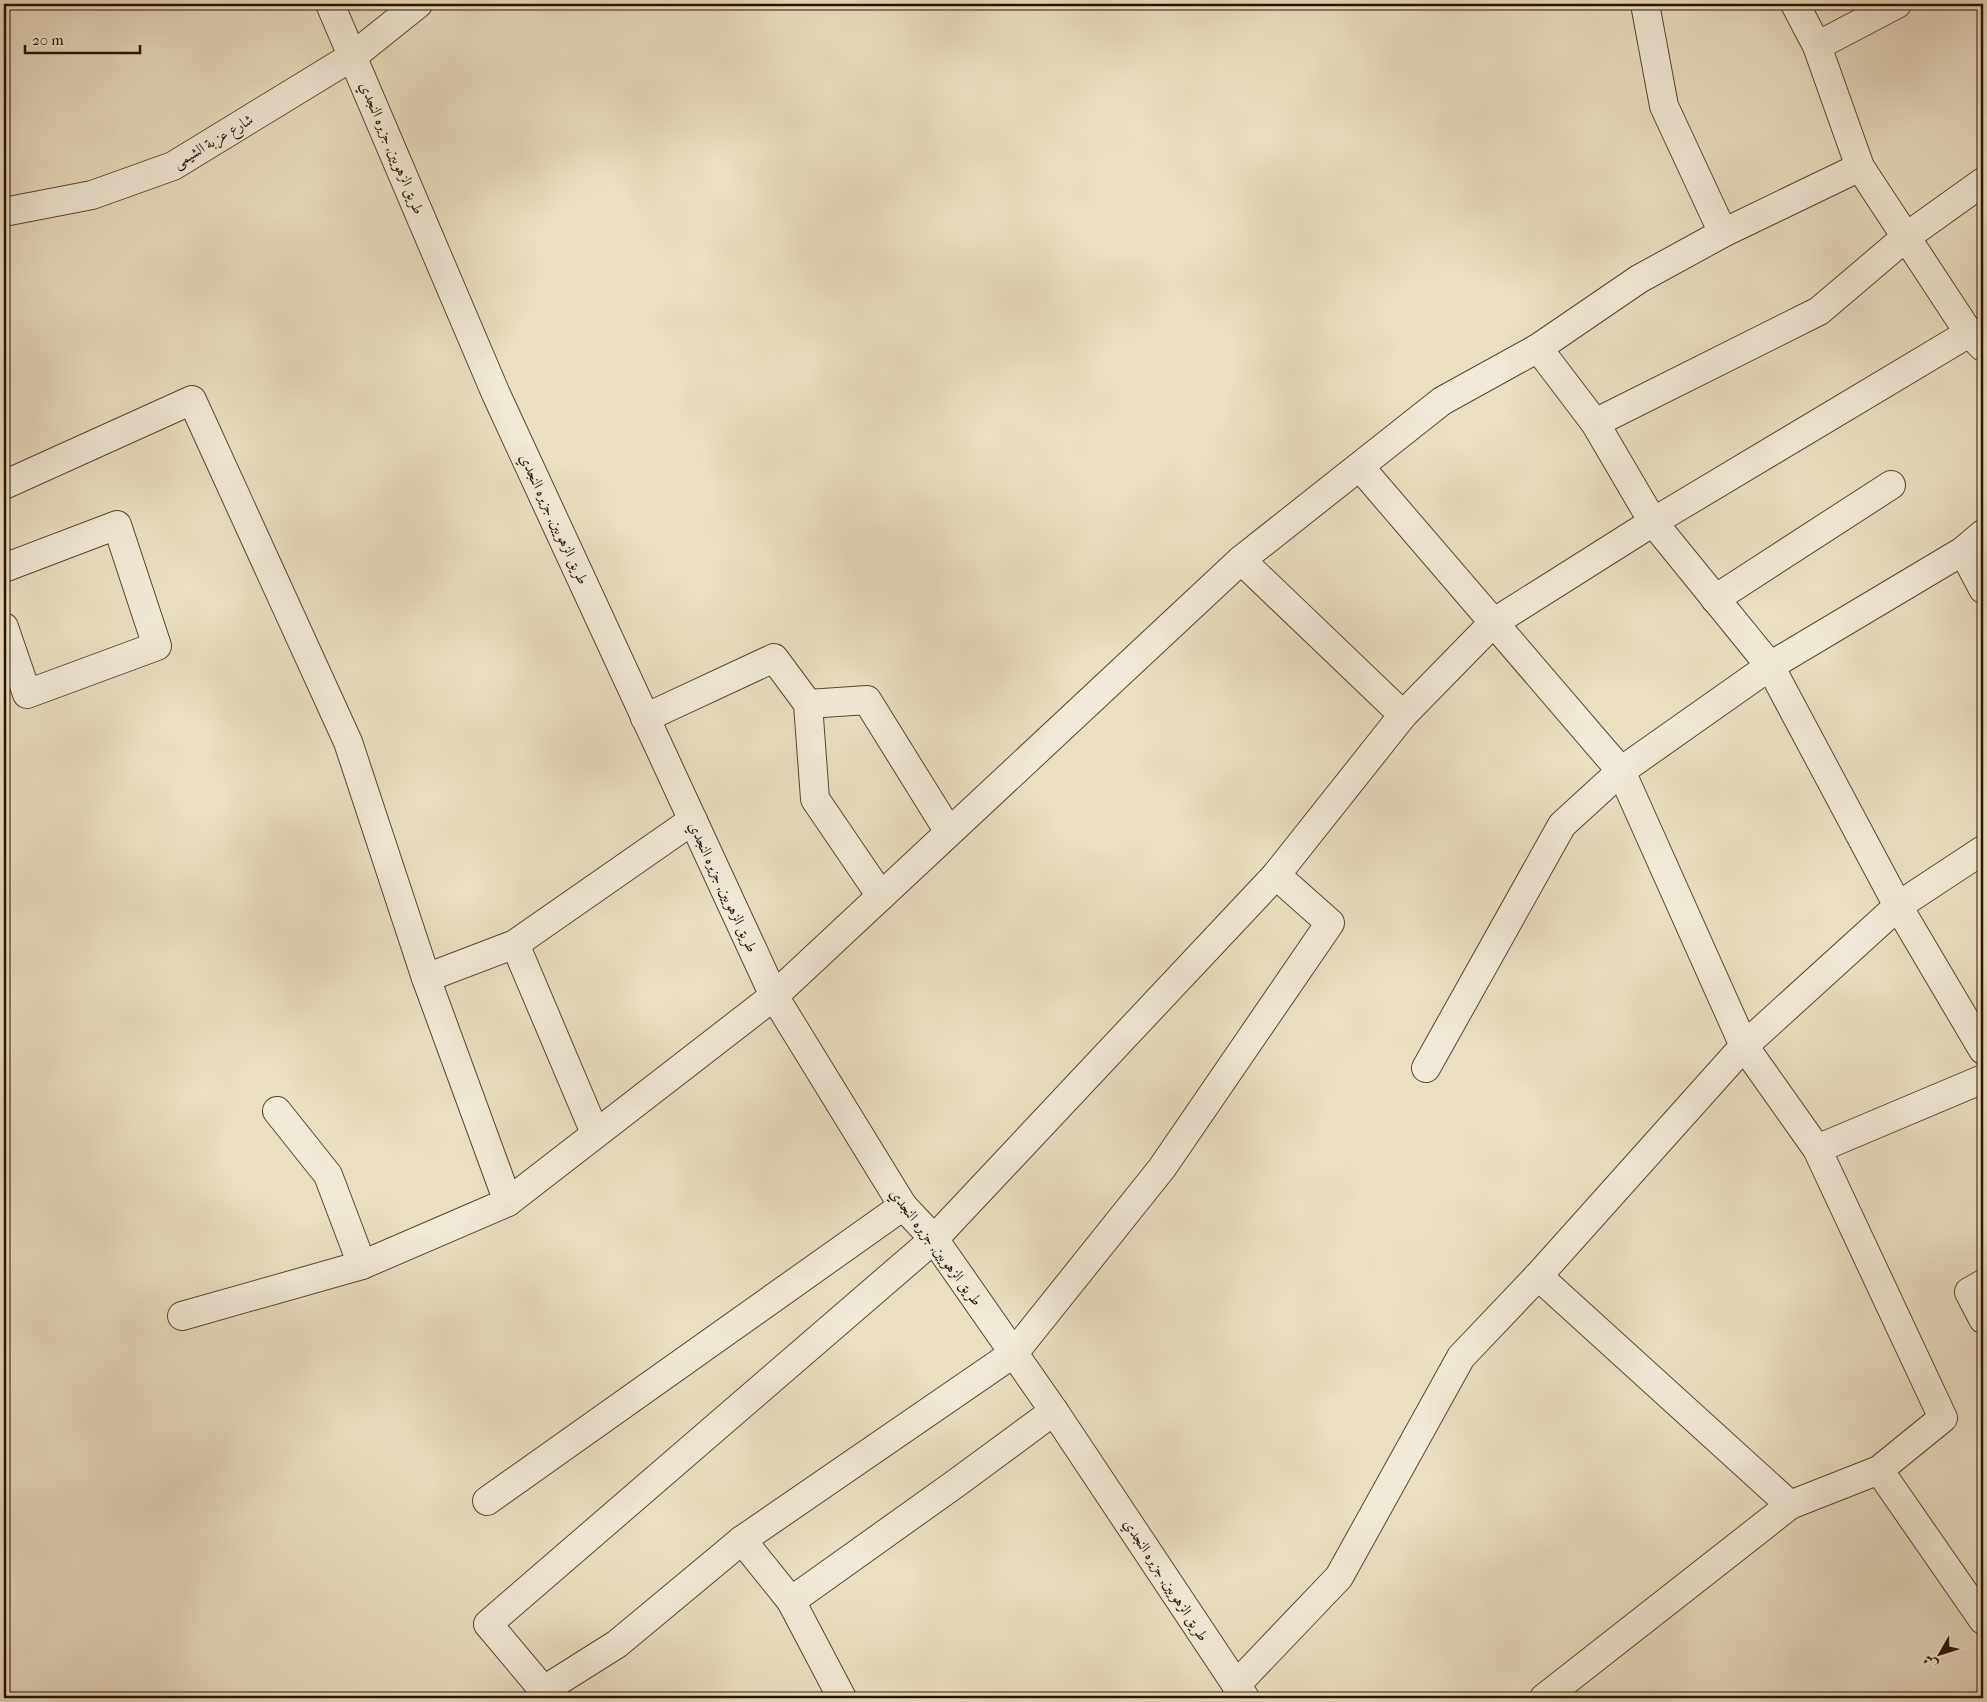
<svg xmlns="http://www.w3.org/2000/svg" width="1987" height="1702" font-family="'IM FELL French Canon',Amiri,serif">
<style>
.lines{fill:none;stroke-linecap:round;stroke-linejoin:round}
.minor-casing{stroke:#584631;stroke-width:30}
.minor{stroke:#f1ead8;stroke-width:28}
.labels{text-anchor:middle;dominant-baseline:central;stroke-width:4;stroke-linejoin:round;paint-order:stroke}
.street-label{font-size:15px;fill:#281300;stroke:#f1ead8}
</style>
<rect width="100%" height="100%" fill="#eadfc3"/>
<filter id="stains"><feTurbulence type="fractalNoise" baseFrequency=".004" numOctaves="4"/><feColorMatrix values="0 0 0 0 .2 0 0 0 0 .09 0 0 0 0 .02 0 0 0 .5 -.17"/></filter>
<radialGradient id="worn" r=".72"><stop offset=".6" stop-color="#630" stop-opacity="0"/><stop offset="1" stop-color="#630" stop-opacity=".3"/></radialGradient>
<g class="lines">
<g class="minor-casing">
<g id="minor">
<polyline points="330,4 496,394 774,996 903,1206 934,1239 1054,1411 1245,1698"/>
<polyline points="1645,4 1664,106 1723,233"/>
<polyline points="1795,4 1817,46 1860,167 1969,333 1983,347"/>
<polyline points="1817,46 1897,4"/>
<polyline points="4,212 92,195 173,166 353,56 418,4"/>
<polyline points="1538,348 1595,423 1653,522 1770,666 1898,906 1983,1050"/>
<polyline points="1595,423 1819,311 1906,237 1983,182"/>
<polyline points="1360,467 1621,771 1744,1046 1817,1149 1943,1418 1879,1470 1790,1505 1544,1698"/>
<polyline points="4,485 192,400 348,742 426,978 508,1202"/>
<polyline points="1963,551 1983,589"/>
<polyline points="1241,560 1403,715"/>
<polyline points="4,568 117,525 157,646 27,694 4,627"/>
<polyline points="1715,599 1891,485"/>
<polyline points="808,704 867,700 949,832"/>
<polyline points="645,718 774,658 808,704 815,799 881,896"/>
<polyline points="515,944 595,1133"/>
<polyline points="426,978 515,944 693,820"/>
<polyline points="1426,1068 1562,825 1621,771 1770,666 1963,551 1983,534"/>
<polyline points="277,1111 328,1175 362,1265"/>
<polyline points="1817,1149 1983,1079"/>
<polyline points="1538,1276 1790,1505"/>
<polyline points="1983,1284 1969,1292 1983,1319"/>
<polyline points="182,1316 362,1265 508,1202 774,996 1241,560 1442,401 1538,348 1639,279 1723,233 1860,167"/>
<polyline points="1879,1470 1983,1620"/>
<polyline points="487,1501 903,1206"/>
<polyline points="742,1540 791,1601 842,1698"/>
<polyline points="791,1601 955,1484 1054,1411"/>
<polyline points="1236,1685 1339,1577 1461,1357 1538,1276 1744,1046 1898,906 1983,850"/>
<polyline points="544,1690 617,1644 742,1540 1014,1353 1162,1168 1330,923 1276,875"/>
<polyline points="550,1698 488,1624 934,1239 1276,875 1403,715 1493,623 1653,522 1969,333"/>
</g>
</g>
<use href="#minor" class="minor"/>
</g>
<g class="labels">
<g class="street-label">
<text transform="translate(213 141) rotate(-31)">شارع عزبة الشيمى</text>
<text transform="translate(392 148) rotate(67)">طريق الزهويين, جزيره النجدي</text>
<text transform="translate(554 519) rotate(65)">طريق الزهويين, جزيره النجدي</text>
<text transform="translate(723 887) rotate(65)">طريق الزهويين, جزيره النجدي</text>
<text transform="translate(936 1247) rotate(53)">طريق الزهويين, جزيره النجدي</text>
<text transform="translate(1166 1580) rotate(57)">طريق الزهويين, جزيره النجدي</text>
</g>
</g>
<rect width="1987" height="1702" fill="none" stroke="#eadfc3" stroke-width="20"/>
<rect x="5" y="5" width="1977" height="1692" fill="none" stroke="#281300" stroke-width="2.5"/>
<rect x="10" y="10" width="1967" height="1682" fill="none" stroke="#281300"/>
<g transform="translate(1940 1654) rotate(231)" stroke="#f1ead8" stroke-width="4" paint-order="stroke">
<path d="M0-4L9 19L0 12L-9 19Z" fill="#281300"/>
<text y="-8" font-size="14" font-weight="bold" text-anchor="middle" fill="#281300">ش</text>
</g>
<path d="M25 45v8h115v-8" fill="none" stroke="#281300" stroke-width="2.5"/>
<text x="32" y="45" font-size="15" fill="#281300" stroke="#f1ead8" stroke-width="4" paint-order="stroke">20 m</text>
<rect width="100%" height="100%" filter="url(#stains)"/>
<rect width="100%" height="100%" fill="url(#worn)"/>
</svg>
